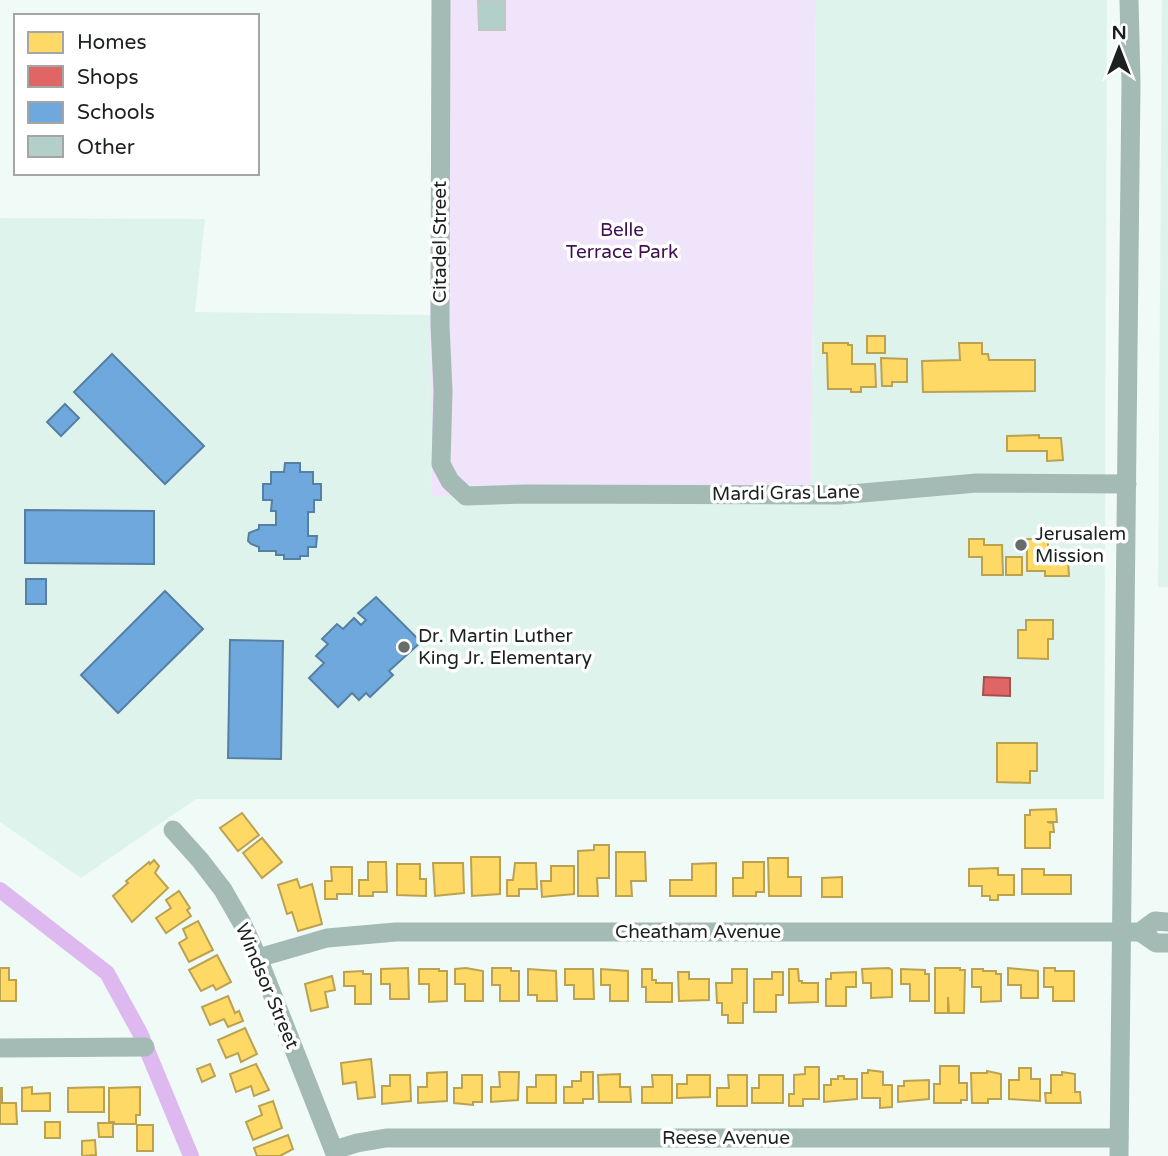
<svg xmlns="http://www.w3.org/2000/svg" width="1168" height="1156" font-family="'Varela Round',sans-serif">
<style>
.built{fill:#dff3ed}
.green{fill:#f0e4fa}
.homes{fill:#ffd966;stroke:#bba251;stroke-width:2}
.shops{fill:#e06666;stroke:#a55151;stroke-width:2}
.schools{fill:#6fa8dc;stroke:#5680a3;stroke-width:2}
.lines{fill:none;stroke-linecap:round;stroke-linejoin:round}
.canal{stroke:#deb9ef;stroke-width:16}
.building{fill:#b2d0c9;stroke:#c0c8c6;stroke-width:2}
.minor{stroke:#a4bab5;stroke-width:19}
.poi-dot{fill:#666d6b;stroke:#fff;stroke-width:2.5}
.labels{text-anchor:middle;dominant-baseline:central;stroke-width:7;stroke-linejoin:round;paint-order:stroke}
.park-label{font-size:19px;fill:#430e54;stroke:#fff}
.street-label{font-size:19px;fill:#1b211f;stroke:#fff}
.poi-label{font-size:19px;fill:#1b211f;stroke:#fff;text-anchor:start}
</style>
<rect width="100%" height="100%" fill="#f0faf7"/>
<g class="built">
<polygon points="816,0 1107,0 1104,799 196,799 81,878 0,822 0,218 205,219 195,312 430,315 432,496 811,496"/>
<polygon points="1162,0 1168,0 1168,587 1158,587"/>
</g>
<polygon class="green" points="434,0 816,0 811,496 432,496 430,315"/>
<g class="homes">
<rect x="867" y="336" width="18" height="17"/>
<polygon points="823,343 848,343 848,345 852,345 852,364 875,364 876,387 861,387 861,392 851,392 851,389 828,389 827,353 823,353"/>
<polygon points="959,343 982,343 982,354 988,354 989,360 1035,360 1035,391 923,392 922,361 960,360"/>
<polygon points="881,358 907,359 907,382 892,382 892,386 882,386"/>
<polygon points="1039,435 1039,438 1061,438 1063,460 1047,461 1047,451 1007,451 1007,436"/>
<polygon points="969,539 984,539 984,545 1002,545 1003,575 982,575 982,557 969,557"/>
<polygon points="1027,539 1048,539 1048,557 1068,560 1069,576 1045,576 1045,571 1027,571"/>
<rect x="1006" y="557" width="16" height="18"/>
<polygon points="1026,620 1053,620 1053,639 1048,639 1048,659 1018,658 1018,630 1026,630"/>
<polygon points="997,743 1037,743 1037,771 1030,771 1030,783 997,782"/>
<polygon points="1056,809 1057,822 1047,822 1053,823 1054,832 1050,832 1050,848 1025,848 1025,815 1030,815 1030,810"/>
<polygon points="242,813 259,835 238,851 220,828"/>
<polygon points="262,838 282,862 262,878 243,853"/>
<polygon points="594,845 609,845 609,878 597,878 598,896 578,896 578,851 594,850"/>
<polygon points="616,852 645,852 646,881 631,881 632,896 616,896"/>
<polygon points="471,857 500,857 500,894 472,896"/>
<polygon points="768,858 788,858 788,877 801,877 801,896 769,896"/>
<polygon points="154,860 159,866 155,873 168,888 132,922 113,896 128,883 126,881 149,862 150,864"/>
<polygon points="368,862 386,862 387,892 373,892 373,896 359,896 359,880 368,880"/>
<polygon points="743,862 764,862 764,892 756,892 756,896 733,896 733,878 743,878"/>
<polygon points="433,863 463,863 464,893 435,896"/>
<polygon points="515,863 536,863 537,889 519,889 519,896 507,896 507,880 513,880"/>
<polygon points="716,863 716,896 670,896 670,880 692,880 692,864"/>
<polygon points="397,864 420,864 420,879 426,879 426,896 397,895"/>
<polygon points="551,866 574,866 574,894 542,897 541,881 551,881"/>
<polygon points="331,867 352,867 352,894 337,894 337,899 325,899 325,881 332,881"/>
<polygon points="998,868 998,875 1014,875 1014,895 998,895 998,900 990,900 990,896 982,896 982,886 969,886 969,869"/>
<polygon points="1022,869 1044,869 1044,875 1071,875 1071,894 1022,894"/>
<polygon points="842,877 842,897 822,897 822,878"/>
<polygon points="297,879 300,888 312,884 322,924 298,931 292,912 287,914 278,885"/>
<polygon points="179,891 190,908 187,910 191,916 166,933 156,918 171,908 166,900"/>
<polygon points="198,921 213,950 189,962 179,943 187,938 183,929"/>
<polygon points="217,955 231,982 216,990 213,985 201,991 189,970"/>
<polygon points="0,968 9,968 9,980 16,980 16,1001 0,1001"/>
<polygon points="408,968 409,999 390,999 390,984 381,984 381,969"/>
<polygon points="466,968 483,971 483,1001 465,1001 465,984 455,984 455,969"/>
<polygon points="492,968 511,968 511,971 519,971 519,1001 500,1001 500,985 492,985"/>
<polygon points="889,968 892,970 892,997 871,998 871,983 863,983 862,969"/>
<polygon points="935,968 960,968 960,970 965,970 964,1013 949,1013 948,997 948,1013 935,1013"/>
<polygon points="1008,968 1038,971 1038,998 1021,998 1021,985 1008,985"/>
<polygon points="1044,968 1055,968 1055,971 1074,971 1074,1001 1053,1001 1053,987 1044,987"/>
<polygon points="419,969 439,969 439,971 447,971 447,1001 429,1002 429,984 419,984"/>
<polygon points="528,969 556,971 557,1001 537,1001 537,995 528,995"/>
<polygon points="565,969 593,969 594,999 574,999 574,985 565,985"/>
<polygon points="601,969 628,971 628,1001 610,1001 610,985 601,985"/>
<polygon points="642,969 652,969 652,980 656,980 656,983 672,983 672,1002 646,1002 646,987 642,987"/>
<polygon points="732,969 747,969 747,1003 743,1003 743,1023 728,1023 728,1015 722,1015 722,1003 717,1003 716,983 732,983"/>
<polygon points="789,969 798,969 799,981 802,981 802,983 818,983 818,1002 789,1003"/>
<polygon points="901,969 925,970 925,974 929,974 929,1001 910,1001 910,984 901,984"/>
<polygon points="972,969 983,969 983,971 996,971 996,974 1001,974 1001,1001 981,1002 981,987 972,987"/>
<polygon points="363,971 363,974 371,974 371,1004 355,1004 355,986 344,986 344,972"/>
<polygon points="678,972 689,972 689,979 709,979 709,1000 679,1001"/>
<polygon points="772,972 783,972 783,995 776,995 776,1012 754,1012 754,979 772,979"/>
<polygon points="856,972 856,987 846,987 846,1006 826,1006 826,979 831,979 831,973"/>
<polygon points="332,976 335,990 325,992 328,1007 311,1011 305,984"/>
<polygon points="228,996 235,1013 239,1011 243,1021 228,1027 224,1019 210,1025 202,1007"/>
<polygon points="245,1028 257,1054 241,1062 238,1053 226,1058 218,1040"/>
<polygon points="371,1059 375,1097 358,1099 356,1082 343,1084 341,1063"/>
<polygon points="210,1064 215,1076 202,1082 197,1069"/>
<polygon points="256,1064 269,1090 254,1096 251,1086 236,1092 230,1074"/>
<polygon points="940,1066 959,1066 959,1083 967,1083 967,1100 961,1100 961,1103 934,1103 934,1084 940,1084"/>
<polygon points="805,1067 819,1067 819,1099 803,1099 803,1106 789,1106 789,1094 794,1094 794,1075 805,1074"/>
<polygon points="1019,1068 1031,1068 1031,1079 1040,1079 1040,1101 1009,1099 1009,1080 1019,1080"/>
<polygon points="868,1070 883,1072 883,1085 892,1085 892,1107 880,1108 880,1098 862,1098 862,1073 868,1073"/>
<polygon points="987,1071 1001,1074 1001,1099 988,1099 988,1103 972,1103 971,1073 987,1073"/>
<polygon points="447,1072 447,1101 418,1103 418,1087 427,1087 427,1073"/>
<polygon points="499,1072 519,1072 518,1100 491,1102 491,1087 500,1087"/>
<polygon points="581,1072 593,1072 593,1099 583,1099 583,1103 564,1103 564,1087 572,1087 572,1081 581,1081"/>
<polygon points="1062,1072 1075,1074 1075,1092 1080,1092 1081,1103 1046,1103 1045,1093 1051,1093 1051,1075 1062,1075"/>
<polygon points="620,1074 620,1087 630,1087 631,1102 599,1102 598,1075"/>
<polygon points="390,1075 410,1075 411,1101 382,1104 382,1086 390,1086"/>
<polygon points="462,1075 482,1075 482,1102 473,1102 473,1105 454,1103 454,1088 462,1088"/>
<polygon points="536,1075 556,1075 556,1103 527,1103 527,1087 536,1087"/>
<polygon points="652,1075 672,1075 672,1103 642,1103 642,1087 653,1087"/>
<polygon points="687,1075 710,1075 710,1097 677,1098 677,1084 687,1084"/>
<polygon points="728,1075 747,1075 747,1106 717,1106 717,1088 729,1088"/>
<polygon points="759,1075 783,1075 783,1103 752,1103 752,1088 759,1088"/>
<polygon points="838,1076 844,1076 844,1079 857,1079 857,1099 824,1102 824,1085 831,1085 831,1079 838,1079"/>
<polygon points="929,1080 929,1099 898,1102 898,1086 904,1086 904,1081"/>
<polygon points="32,1087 32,1094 50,1093 50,1111 22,1111 22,1088"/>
<polygon points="104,1087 104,1112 68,1112 68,1088"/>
<polygon points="140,1087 140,1115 136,1115 136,1124 114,1124 114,1122 109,1122 109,1088"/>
<polygon points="0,1088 2,1088 2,1103 16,1103 17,1124 0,1124"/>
<polygon points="273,1101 282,1128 253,1140 246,1122 262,1115 259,1106"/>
<rect x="45" y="1122" width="15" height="16"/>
<polygon points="98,1123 113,1123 113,1137 99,1137"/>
<rect x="137" y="1125" width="16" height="26"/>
<polygon points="288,1135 293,1149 280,1156 257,1156 254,1148"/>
<polygon points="95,1140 96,1155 82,1156 82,1141"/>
</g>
<polygon class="shops" points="984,677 1010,678 1010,696 983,695"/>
<g class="schools">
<polygon points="112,354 204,446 165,484 74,392"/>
<polygon points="65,404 79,418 61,436 47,422"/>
<polygon points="285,463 300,463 300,472 313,472 313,484 321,484 321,500 314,500 314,512 308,512 308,536 317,536 316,547 308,547 308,556 300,556 300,559 284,559 284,555 276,555 276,551 259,551 259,547 251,544 248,541 249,533 259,529 259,525 276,525 276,511 271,511 272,500 263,500 263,484 271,484 271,472 284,472"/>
<polygon points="25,510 154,511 154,564 25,563"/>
<rect x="26" y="579" width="20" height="25"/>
<polygon points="165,591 203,629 118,713 81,675"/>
<polygon points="376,597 421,642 389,671 393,675 370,697 366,693 359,700 352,693 338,707 309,678 324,663 316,656 328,644 322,639 337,624 343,629 354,618 361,625 366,620 358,613"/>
<polygon points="230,640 283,641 281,759 228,758"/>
</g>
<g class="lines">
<polyline class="canal" points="0,890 107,973 140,1033 191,1156"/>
</g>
<polygon class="building" points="478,0 505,0 505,30 479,30"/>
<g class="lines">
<g class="minor">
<polyline points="441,0 440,325 443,391 441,464 450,481 466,496 526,494 839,495 977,483 1127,484"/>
<polyline points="173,830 200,860 223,890 242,923 258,958 336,1156"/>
<polyline points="1140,932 1156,943 1168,943"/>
<polyline points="258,958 327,938 396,932 1140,932 1155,921 1168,922"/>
<polyline points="0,1048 145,1047"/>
<polyline points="334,1150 357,1143 386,1138 1119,1138"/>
<polyline points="1119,1156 1131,82 1129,0"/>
</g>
</g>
<g class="poi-dot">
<circle cx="1021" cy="545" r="7"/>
<circle cx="404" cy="647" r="7"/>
</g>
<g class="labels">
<g class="park-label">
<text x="622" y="230">Belle<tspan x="622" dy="22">Terrace Park</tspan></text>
</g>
<g class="street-label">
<text transform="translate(440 242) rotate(-90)">Citadel Street</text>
<text transform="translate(786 493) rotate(-1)">Mardi Gras Lane</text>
<text x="698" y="932">Cheatham Avenue</text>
<text transform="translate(267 986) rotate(67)">Windsor Street</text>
<text x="726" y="1138">Reese Avenue</text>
</g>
<g class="poi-label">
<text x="1035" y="534">Jerusalem<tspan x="1035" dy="22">Mission</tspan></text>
<text x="418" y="636">Dr. Martin Luther<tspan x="418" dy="22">King Jr. Elementary</tspan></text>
</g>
</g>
<rect x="14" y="14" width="245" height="161" fill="#ffffff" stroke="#a4a6a5" stroke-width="2"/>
<rect x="28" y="32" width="35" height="21" fill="#ffd966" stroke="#a4a6a5" stroke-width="2"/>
<text x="77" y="49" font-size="21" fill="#1b211f">Homes</text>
<rect x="28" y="66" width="35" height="21" fill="#e06666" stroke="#a4a6a5" stroke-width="2"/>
<text x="77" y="84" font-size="21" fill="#1b211f">Shops</text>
<rect x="28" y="102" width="35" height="21" fill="#6fa8dc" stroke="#a4a6a5" stroke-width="2"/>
<text x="77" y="119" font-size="21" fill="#1b211f">Schools</text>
<rect x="28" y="136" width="35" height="21" fill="#b2d0c9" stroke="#a4a6a5" stroke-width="2"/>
<text x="77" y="154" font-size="21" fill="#1b211f">Other</text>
<g transform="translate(1119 49)" stroke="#ffffff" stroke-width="5" paint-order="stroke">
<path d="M0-5L12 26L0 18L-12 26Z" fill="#1b211f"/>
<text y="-10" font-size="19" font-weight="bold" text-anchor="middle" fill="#1b211f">N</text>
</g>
</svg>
